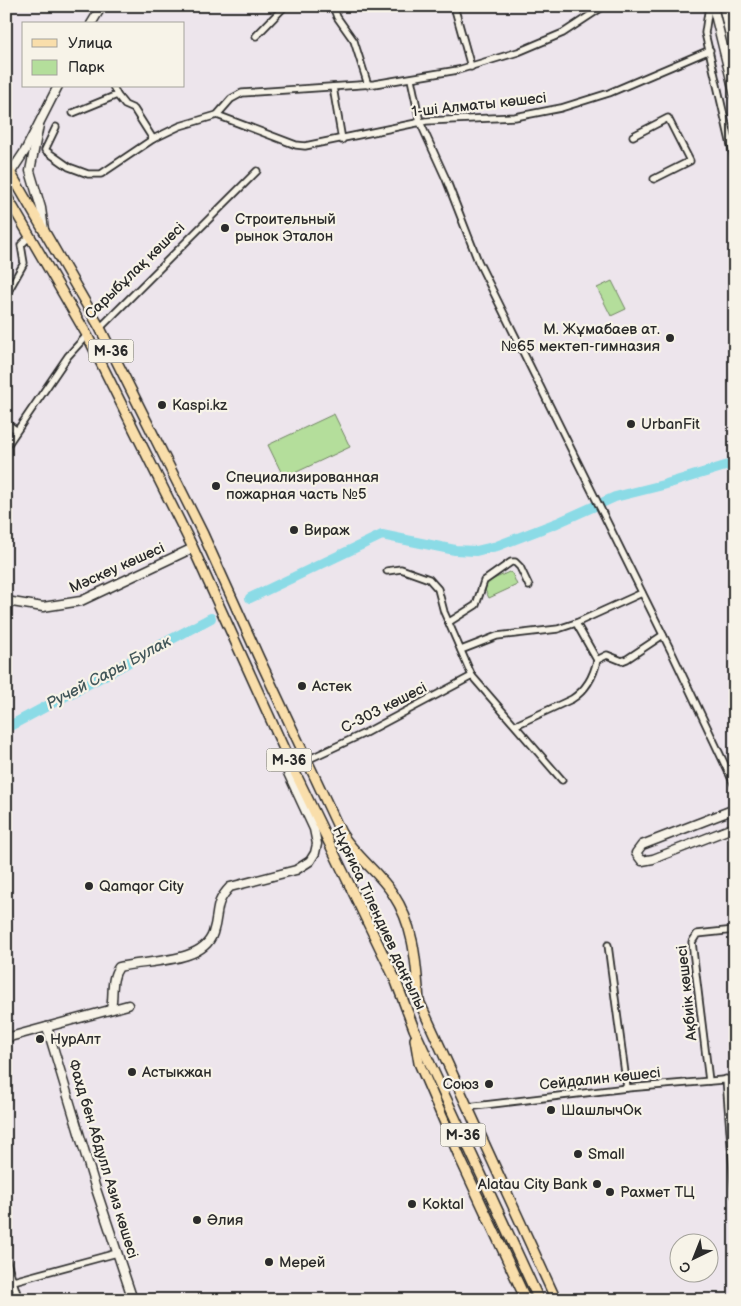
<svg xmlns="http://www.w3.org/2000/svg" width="741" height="1306" font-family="'Balsamiq Sans',sans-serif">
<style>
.green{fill:#b4de9b;stroke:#708463}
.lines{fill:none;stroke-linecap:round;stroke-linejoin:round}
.river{stroke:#8bdbe6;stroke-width:10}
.street-casing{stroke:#2b2b2b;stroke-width:9}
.secondary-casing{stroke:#2b2b2b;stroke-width:11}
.primary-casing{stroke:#2b2b2b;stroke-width:12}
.street{stroke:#f7f3e8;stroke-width:5.5}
.secondary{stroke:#f7f3e8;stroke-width:8}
.primary{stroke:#f9deab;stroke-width:9}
.poi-dot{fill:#2b2b2b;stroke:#f7f3e8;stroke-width:2}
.labels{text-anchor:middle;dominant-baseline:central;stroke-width:4.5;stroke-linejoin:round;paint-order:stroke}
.shield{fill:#f7f3e8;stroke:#686764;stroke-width:1}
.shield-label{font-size:14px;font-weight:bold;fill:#2b2b2b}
.street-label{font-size:15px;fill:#2b2b2b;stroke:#f7f3e8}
.poi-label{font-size:15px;fill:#2b2b2b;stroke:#f7f3e8;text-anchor:start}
.water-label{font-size:16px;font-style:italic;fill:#43575a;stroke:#f7f3e8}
</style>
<rect width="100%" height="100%" fill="#ede5ec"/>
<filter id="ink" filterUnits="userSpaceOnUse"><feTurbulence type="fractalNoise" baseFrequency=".02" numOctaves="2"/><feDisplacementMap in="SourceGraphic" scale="10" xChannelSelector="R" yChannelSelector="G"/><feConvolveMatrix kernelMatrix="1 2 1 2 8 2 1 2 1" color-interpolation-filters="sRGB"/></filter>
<g filter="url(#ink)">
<g class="green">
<polygon points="612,281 626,309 611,316 597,288"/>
<polygon points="334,414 350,447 284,478 268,445"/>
<polygon points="509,572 512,573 517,585 489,598 484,588 485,583"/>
</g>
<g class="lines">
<g class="river">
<polyline points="250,598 382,535 455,550 476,551 497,546 557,523 615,497 663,485 735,463"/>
<polyline points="6,728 211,618"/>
</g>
<g class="street-casing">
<g id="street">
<polyline points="333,6 337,17 354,41 368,85"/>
<polyline points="454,6 471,67"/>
<polyline points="709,6 705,33 735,163"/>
<polyline points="256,36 285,6"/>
<polyline points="411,79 420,122 446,179 478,261 673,655 735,786"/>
<polyline points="113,86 117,95"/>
<polyline points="333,87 342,140"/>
<polyline points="73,113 117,95 125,105 134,109 153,139"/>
<polyline points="217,115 296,145 305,146 426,121 515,117 561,108 609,93 710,50"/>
<polyline points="56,127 45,150 69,167 88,174 101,174 153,139 180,126 217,115 231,99 242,93 374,84 458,70 518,52 563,33 604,6"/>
<polyline points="633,136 668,118 690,161 654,179"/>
<polyline points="6,295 24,263 21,245 30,236"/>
<polyline points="100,328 257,171"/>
<polyline points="6,423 16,430"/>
<polyline points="6,447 68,356 87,335"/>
<polyline points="387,571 401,569 429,579 438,589 444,612 472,676 562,780"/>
<polyline points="449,622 476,605 484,581 511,562 515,562 520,567 529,586"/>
<polyline points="461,650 497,636 558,629 576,623 642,593"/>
<polyline points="597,660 607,655 622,661 627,659 663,635"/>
<path d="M516,725L572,699C586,690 594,675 597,660L576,623"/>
<polyline points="307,760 365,733 472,676"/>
<polyline points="608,945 627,1088"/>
<polyline points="726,1079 735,1196"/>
<polyline points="709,1081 692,942 697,934 735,930"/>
<polyline points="467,1107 627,1088 735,1079"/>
<polyline points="6,1259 19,1300"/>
<polyline points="6,1283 117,1253"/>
</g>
</g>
<g class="secondary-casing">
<g id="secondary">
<polyline points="713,6 735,96"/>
<polyline points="723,6 735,56"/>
<polyline points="91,24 102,6"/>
<polyline points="39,125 30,171 41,208 44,230"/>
<polyline points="11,172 25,151 58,86"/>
<polyline points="6,601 43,607 81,601 193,548"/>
<polyline points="735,809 642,845 636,853 642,861 653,859 735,827"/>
<path d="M111,1009C114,995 110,979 119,967C146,960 203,964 213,933C220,911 213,905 230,887L296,870L310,861L315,853L317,844L314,829L288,773L289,760"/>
<polyline points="47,1027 95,1186 133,1300"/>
<polyline points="6,1038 128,1005"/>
</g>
</g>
<g class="primary-casing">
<g id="primary">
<path d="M6,165L100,328L203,534L259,658L341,833C356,857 379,872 393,894C415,927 416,964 419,1001L556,1300"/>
<polyline points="6,195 87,335 193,548 289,760 395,979 414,1029 539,1300"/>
<polyline points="415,1039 419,1063 460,1158 526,1300"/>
</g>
</g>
<use href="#street" class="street"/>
<use href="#secondary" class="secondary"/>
<use href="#primary" class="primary"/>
</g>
</g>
<g class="poi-dot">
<circle cx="225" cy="228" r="5"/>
<circle cx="670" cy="338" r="5"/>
<circle cx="162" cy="405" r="5"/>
<circle cx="631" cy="424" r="5"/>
<circle cx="216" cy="486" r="5"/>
<circle cx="294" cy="530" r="5"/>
<circle cx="302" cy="686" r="5"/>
<circle cx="89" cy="886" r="5"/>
<circle cx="40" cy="1039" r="5"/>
<circle cx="132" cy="1072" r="5"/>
<circle cx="489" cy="1084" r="5"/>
<circle cx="551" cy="1110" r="5"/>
<circle cx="578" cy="1154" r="5"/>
<circle cx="597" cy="1184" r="5"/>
<circle cx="610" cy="1192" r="5"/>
<circle cx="412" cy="1204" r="5"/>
<circle cx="197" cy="1220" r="5"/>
<circle cx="269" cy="1262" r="5"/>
</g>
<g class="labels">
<g class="shield">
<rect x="88.5" y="339.5" width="45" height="23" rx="4"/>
<rect x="266.5" y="748.5" width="45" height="23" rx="4"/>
<rect x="440.5" y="1123.5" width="45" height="23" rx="4"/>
</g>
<g class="shield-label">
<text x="111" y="351">M-36</text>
<text x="289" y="760">M-36</text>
<text x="463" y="1135">M-36</text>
</g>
<g class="street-label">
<text transform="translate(479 105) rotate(-6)">1-ші Алматы көшесі</text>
<text transform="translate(135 271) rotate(-44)">Сарыбұлақ көшесі</text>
<text transform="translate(117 568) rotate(-24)">Мәскеу көшесі</text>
<text transform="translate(384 708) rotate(-27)">С-303 көшесі</text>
<text transform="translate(379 918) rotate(65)">Нұрғиса Тілендиев даңғылы</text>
<text transform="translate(687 993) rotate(-96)">Ақбиік көшесі</text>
<text transform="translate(600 1079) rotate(-6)">Сейдалин көшесі</text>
<text transform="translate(103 1159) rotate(73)">Фахд бен Абдулл Азиз көшесі</text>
</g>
<g class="poi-label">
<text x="235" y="219">Строительный<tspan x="235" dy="17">рынок Эталон</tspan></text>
<text x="660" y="329" text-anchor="end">М. Жұмабаев ат.<tspan x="660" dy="17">№65 мектеп-гимназия</tspan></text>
<text x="172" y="405">Kaspi.kz</text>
<text x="641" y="424">UrbanFit</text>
<text x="226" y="477">Специализированная<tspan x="226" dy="17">пожарная часть №5</tspan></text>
<text x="304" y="530">Вираж</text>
<text x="312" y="686">Астек</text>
<text x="99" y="886">Qamqor City</text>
<text x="50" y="1039">НурАлт</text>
<text x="142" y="1072">Астыкжан</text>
<text x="479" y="1084" text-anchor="end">Союз</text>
<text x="561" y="1110">ШашлычОк</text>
<text x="588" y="1154">Small</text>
<text x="587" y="1184" text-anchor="end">Alatau City Bank</text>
<text x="620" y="1192">Рахмет ТЦ</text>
<text x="422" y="1204">Koktal</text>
<text x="207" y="1220">Әлия</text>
<text x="279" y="1262">Мерей</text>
</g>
<g class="water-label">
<text transform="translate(109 673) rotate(-28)">Ручей Сары Булак</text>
</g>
</g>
<rect width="741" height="1306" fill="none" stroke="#f7f3e8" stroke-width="25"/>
<rect x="12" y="12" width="716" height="1281" fill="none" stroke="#2b2b2b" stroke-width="2" filter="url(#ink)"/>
<rect x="22" y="22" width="162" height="65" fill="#f7f3e8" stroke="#a5a39c"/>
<rect x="32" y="39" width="25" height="8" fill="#f9deab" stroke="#a5a39c"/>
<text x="68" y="48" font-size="15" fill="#2b2b2b">Улица</text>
<rect x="32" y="60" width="25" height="15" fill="#b4de9b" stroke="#a5a39c"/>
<text x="68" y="72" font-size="15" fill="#2b2b2b">Парк</text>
<g transform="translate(694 1258) rotate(223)"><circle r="24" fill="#f7f3e8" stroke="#a5a39c"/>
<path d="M0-4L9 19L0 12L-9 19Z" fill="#2b2b2b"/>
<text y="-8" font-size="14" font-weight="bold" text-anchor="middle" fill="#2b2b2b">С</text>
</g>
</svg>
